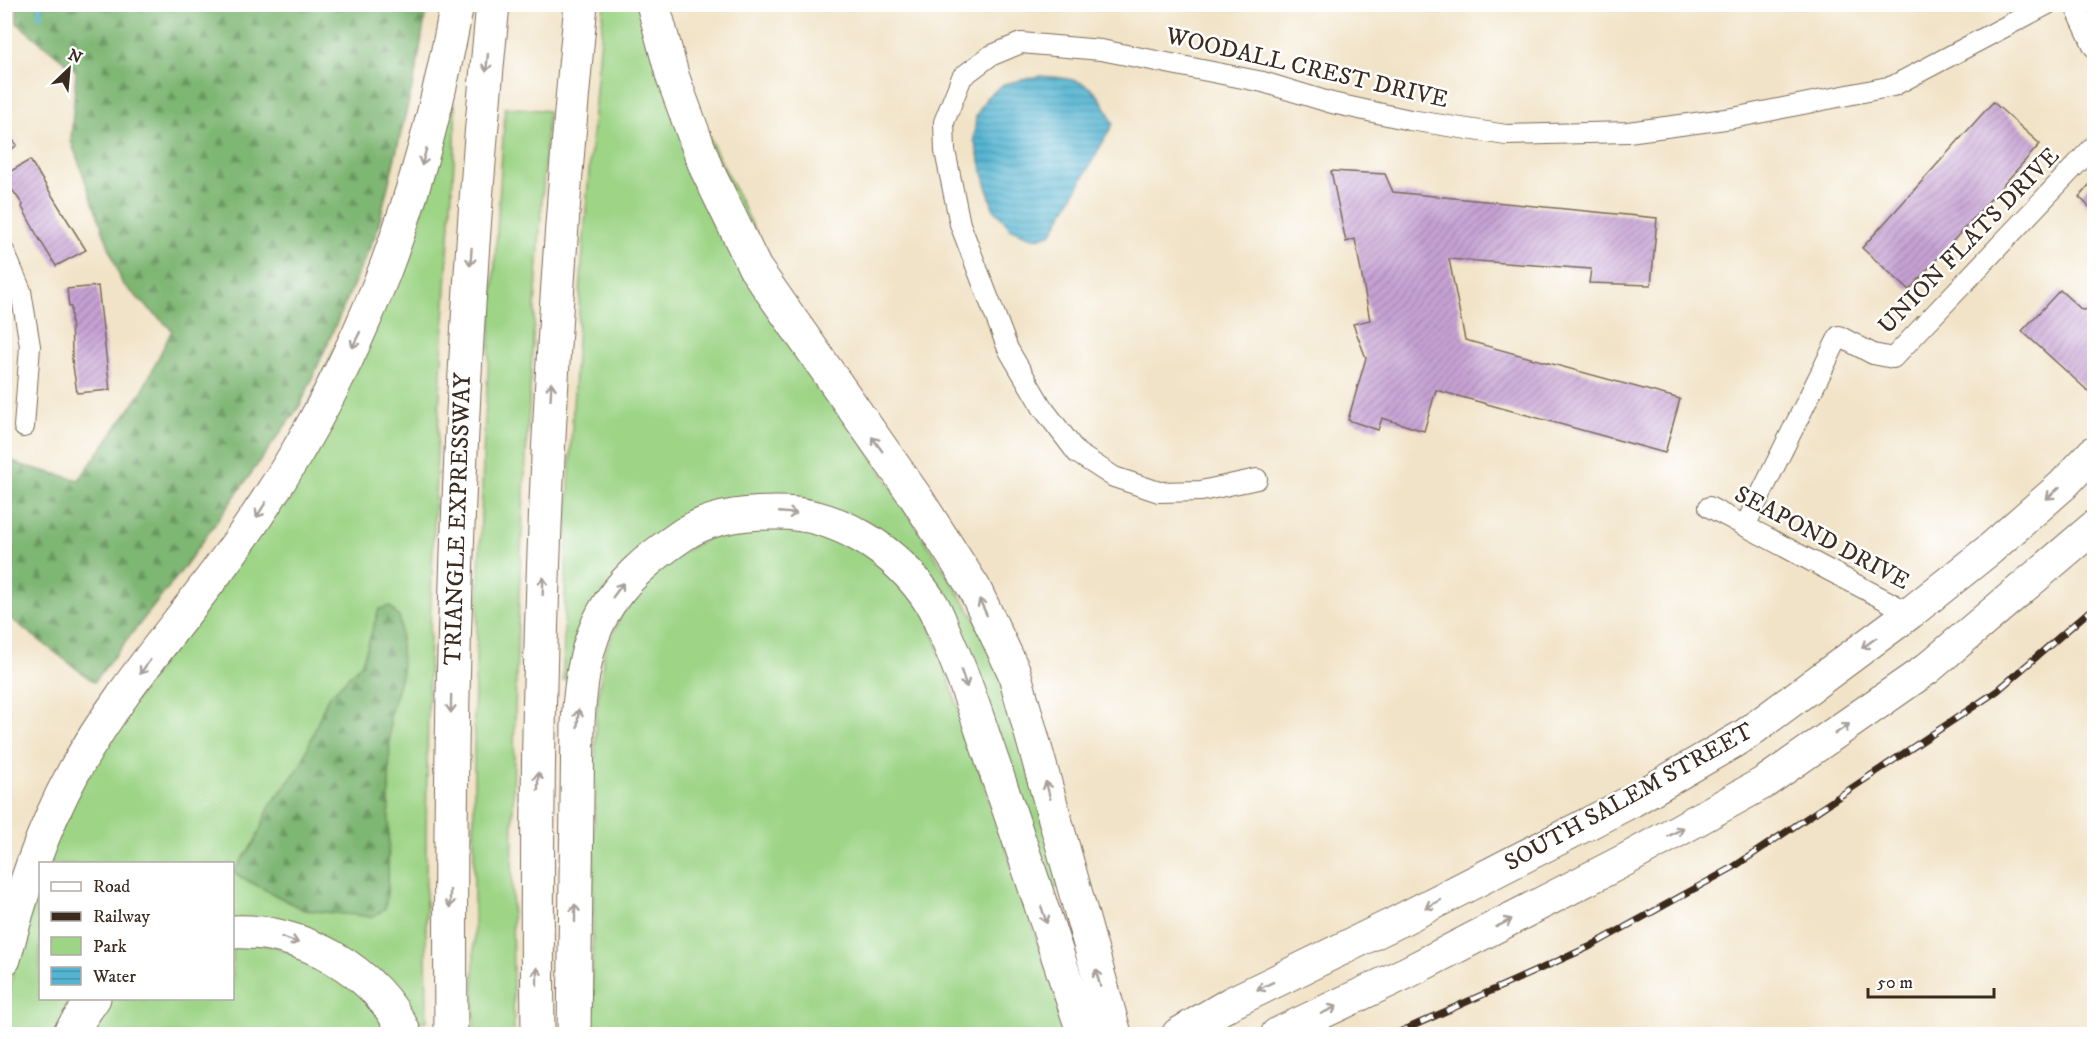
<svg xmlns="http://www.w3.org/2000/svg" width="2099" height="1039" font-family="'IM FELL DW Pica',serif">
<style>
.green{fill:#9dd486;stroke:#6c7f52;stroke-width:1.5}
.forest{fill:url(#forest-firs);stroke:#5c7048;stroke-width:1.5}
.water{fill:url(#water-rules);stroke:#487078;stroke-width:1.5}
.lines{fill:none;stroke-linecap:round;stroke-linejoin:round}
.stream{stroke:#54b5d2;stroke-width:5}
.building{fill:url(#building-hatch)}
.street-casing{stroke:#7b6b59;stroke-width:22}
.primary-casing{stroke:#7b6b59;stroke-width:34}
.highway-casing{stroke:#7b6b59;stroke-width:35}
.street{stroke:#fff;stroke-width:20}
.primary{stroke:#fff;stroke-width:32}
.highway{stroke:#fff;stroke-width:33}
.rail-casing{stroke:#3b2a1e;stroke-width:7}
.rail{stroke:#fff;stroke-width:4.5;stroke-dasharray:14;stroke-linecap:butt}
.oneway{stroke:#a79f9a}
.labels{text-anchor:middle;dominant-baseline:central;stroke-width:5;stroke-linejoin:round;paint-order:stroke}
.street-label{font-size:24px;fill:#3b2a1e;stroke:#fff}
</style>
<defs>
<pattern id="forest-firs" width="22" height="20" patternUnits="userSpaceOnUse" patternTransform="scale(1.5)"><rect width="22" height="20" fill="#7eb673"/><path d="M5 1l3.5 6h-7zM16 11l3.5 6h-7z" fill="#68945e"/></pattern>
<pattern id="water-rules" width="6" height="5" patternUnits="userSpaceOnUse" patternTransform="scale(1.5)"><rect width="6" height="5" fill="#54b5d2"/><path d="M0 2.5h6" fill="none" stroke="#4793aa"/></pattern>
<pattern id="building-hatch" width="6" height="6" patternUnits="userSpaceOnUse" patternTransform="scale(1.5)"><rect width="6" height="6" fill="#c6a2d4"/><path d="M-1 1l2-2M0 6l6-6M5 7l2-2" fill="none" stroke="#a284ab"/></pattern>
</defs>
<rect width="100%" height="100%" fill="#fff"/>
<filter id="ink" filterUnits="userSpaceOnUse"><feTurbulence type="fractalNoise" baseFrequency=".0167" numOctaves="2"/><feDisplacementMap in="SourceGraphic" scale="12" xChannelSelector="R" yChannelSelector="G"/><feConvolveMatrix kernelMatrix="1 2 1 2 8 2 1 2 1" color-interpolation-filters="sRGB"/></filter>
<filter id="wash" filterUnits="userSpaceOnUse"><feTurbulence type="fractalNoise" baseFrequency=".008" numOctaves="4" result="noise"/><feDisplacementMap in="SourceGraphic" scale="24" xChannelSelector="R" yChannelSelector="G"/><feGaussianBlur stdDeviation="1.35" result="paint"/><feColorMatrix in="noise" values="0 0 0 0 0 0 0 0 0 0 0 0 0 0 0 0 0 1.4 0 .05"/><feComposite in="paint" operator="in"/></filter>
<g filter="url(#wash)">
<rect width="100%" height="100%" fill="#f1e3c7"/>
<g class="green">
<path d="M604,5H644L845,414L993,647L1063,885L1049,890L1025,823L880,535L681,522L570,681L563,680C567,455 582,229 604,5Z"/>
<path d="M449,103L455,104V147C435,438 422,730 427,1021L412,1023L388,988L233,922L232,864H41L93,759L238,556Z"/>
<path d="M505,107L548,111C527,418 506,726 514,1034H474V716L484,435Z"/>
<polygon points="766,522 856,542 924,607 1069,1034 591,1034 596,713 604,653 622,613 648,579 683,552 725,528"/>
<path d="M40,866V998L81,999L58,1034H6C7,976 24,922 40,866Z"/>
<polygon points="233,941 275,946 350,980 396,1034 79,1034 105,999 232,998"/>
</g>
<g class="forest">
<polygon points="17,5 427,5 417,67 377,231 301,404 182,570 94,682 5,614 5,457 21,465 79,480 141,393 172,330 122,283 71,141 76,71 17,23"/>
<polygon points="390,606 400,619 402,672 390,715 388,888 385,908 374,917 304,910 233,873 255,841 270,806 301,765 327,699 362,663 379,609"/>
</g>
<path class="water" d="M1040,76C1082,79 1097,82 1113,124L1052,233L1035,239L1010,228L993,208L974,140L976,116L987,97L1004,84Z"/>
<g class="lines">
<polyline class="stream" points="40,4 40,16"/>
</g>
<g id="blocks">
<g class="building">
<polygon points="1993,102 2040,144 1909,290 1862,248"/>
<polygon points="4,131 17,145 4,156"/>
<polygon points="30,160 86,250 56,266 38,237 22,207 23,205 4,178 4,175"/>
<polygon points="1331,171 1385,174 1393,192 1657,218 1651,285 1589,283 1591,269 1449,259 1465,340 1680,399 1665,453 1436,390 1424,431 1382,418 1378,430 1348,420 1366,358 1353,324 1370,320 1355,239 1346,242"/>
<polygon points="2094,179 2094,211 2079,197"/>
<polygon points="98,286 110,390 77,393 72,359 71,307 69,307 67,289"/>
<polygon points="2060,290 2082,310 2091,309 2094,305 2094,384 2088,391 2022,331"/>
</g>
</g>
</g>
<g filter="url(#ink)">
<use href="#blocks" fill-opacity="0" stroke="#7b6b59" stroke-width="1.5"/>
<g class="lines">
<g class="street-casing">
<g id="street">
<polyline points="2074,4 2094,47"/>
<polyline points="4,251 21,291 30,346 24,427"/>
<polyline points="1257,479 1201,491 1159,492 1114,477 1077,453 1042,407 1008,349 960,224 945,151 944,122 962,77 990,56 1021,43 1101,50 1263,82 1332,103 1410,120 1506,135 1628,132 1733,118 1893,86 2048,4"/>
<polyline points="1709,507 1910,613"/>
<polyline points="1745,526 1839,336 1873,354 1893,358 2094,146"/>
</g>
</g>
<g class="primary-casing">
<g id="primary">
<polyline points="1178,1034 1231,1003 1393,924 1632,801 1745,735 1910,613 1989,550 2063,485 2094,452"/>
<polyline points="1277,1034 1408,972 1627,859 1765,782 1927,669 2094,527"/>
</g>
</g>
<g class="highway-casing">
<g id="highway">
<polyline points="653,4 673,78 706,168 755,268 917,499 974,588 1014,672 1115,1034"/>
<path d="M232,932C300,928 378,971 405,1034"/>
<path d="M4,959C21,894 41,832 73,773C123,682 196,606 254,520C364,358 422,196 457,4"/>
<polyline points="69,1034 94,998"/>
<path d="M451,1034C448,690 459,347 493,4"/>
<path d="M538,1034C534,691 547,347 581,4"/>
<path d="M574,1034L578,723C583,629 605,587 684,534C710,517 742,513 773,513C836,511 897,550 931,603C937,612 941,624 945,634C961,670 974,706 986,743C1020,840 1051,937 1084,1034"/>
</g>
</g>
<use href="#street" class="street"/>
<use href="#primary" class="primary"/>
<use href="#highway" class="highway"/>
<g class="rail-casing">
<polyline id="rail" points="1395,1034 1589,947 1732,868 1997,691 2094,607"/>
</g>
<use href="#rail" class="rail"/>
</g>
<defs><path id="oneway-shaft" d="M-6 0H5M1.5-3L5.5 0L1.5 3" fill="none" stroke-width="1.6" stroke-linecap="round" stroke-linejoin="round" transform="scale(1.5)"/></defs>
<g class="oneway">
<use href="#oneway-shaft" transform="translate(487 63) rotate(96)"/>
<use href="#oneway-shaft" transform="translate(424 157) rotate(106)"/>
<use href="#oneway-shaft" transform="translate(471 257) rotate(94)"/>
<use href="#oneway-shaft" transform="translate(356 340) rotate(116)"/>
<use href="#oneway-shaft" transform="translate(551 391) rotate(-87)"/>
<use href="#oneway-shaft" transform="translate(877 444) rotate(-126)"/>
<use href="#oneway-shaft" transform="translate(2053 493) rotate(138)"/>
<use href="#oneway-shaft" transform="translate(261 510) rotate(122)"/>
<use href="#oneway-shaft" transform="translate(788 513) rotate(5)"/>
<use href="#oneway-shaft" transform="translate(543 586) rotate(-88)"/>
<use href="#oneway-shaft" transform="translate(618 590) rotate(-54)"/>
<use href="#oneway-shaft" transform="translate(983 607) rotate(-115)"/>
<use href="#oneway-shaft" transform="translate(1869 643) rotate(144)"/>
<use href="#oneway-shaft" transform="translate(145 667) rotate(126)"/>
<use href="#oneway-shaft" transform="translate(964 679) rotate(71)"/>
<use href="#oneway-shaft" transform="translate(451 704) rotate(91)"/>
<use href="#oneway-shaft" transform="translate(578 718) rotate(-87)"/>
<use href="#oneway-shaft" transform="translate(1842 729) rotate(-35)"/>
<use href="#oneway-shaft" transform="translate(538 781) rotate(-90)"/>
<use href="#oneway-shaft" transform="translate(1048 790) rotate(-105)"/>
<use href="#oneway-shaft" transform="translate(1676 832) rotate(-29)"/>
<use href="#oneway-shaft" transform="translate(450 899) rotate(90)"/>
<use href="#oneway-shaft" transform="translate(1433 904) rotate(153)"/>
<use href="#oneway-shaft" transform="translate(575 913) rotate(-90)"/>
<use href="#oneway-shaft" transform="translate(1044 915) rotate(72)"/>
<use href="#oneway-shaft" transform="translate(1504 923) rotate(-27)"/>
<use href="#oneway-shaft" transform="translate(290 940) rotate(19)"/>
<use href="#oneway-shaft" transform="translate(537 976) rotate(-90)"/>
<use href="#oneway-shaft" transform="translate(1098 978) rotate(-105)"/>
<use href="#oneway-shaft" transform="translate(1265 986) rotate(154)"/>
<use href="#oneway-shaft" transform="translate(1329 1010) rotate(-25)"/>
</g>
</g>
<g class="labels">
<g class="street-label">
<text transform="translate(1307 68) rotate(13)">WOODALL CREST DRIVE</text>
<text transform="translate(1969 241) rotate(-46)">UNION FLATS DRIVE</text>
<text transform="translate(458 519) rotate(-88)">TRIANGLE EXPRESSWAY</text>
<text transform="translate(1822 538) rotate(28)">SEAPOND DRIVE</text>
<text transform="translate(1629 797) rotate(-29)">SOUTH SALEM STREET</text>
</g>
</g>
<rect width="2099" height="1039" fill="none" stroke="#fff" stroke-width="24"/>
<rect x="39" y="862" width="195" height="138" fill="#ffffff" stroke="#b1aaa5" stroke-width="1.5"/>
<rect x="51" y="882" width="30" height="9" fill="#ffffff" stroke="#b1aaa5" stroke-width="1.5"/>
<text x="93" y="892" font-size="18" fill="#3b2a1e">Road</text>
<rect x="51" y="912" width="30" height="9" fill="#3b2a1e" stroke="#b1aaa5" stroke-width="1.5"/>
<text x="93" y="922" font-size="18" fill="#3b2a1e">Railway</text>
<rect x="51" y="937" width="30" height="18" fill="#9dd486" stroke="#b1aaa5" stroke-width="1.5"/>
<text x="93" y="952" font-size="18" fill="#3b2a1e">Park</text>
<rect x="51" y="967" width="30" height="18" fill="url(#water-rules)" stroke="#b1aaa5" stroke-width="1.5"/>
<text x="93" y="982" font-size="18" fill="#3b2a1e">Water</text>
<g transform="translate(69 69) rotate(26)" stroke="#ffffff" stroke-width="4.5" paint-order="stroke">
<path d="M0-4.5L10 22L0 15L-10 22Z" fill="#3b2a1e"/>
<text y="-9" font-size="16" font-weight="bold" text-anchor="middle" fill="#3b2a1e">N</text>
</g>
<path d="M1868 988v9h126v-9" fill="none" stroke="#3b2a1e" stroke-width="3"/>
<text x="1877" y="988" font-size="18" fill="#3b2a1e" stroke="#ffffff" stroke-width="4.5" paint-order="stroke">50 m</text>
</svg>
